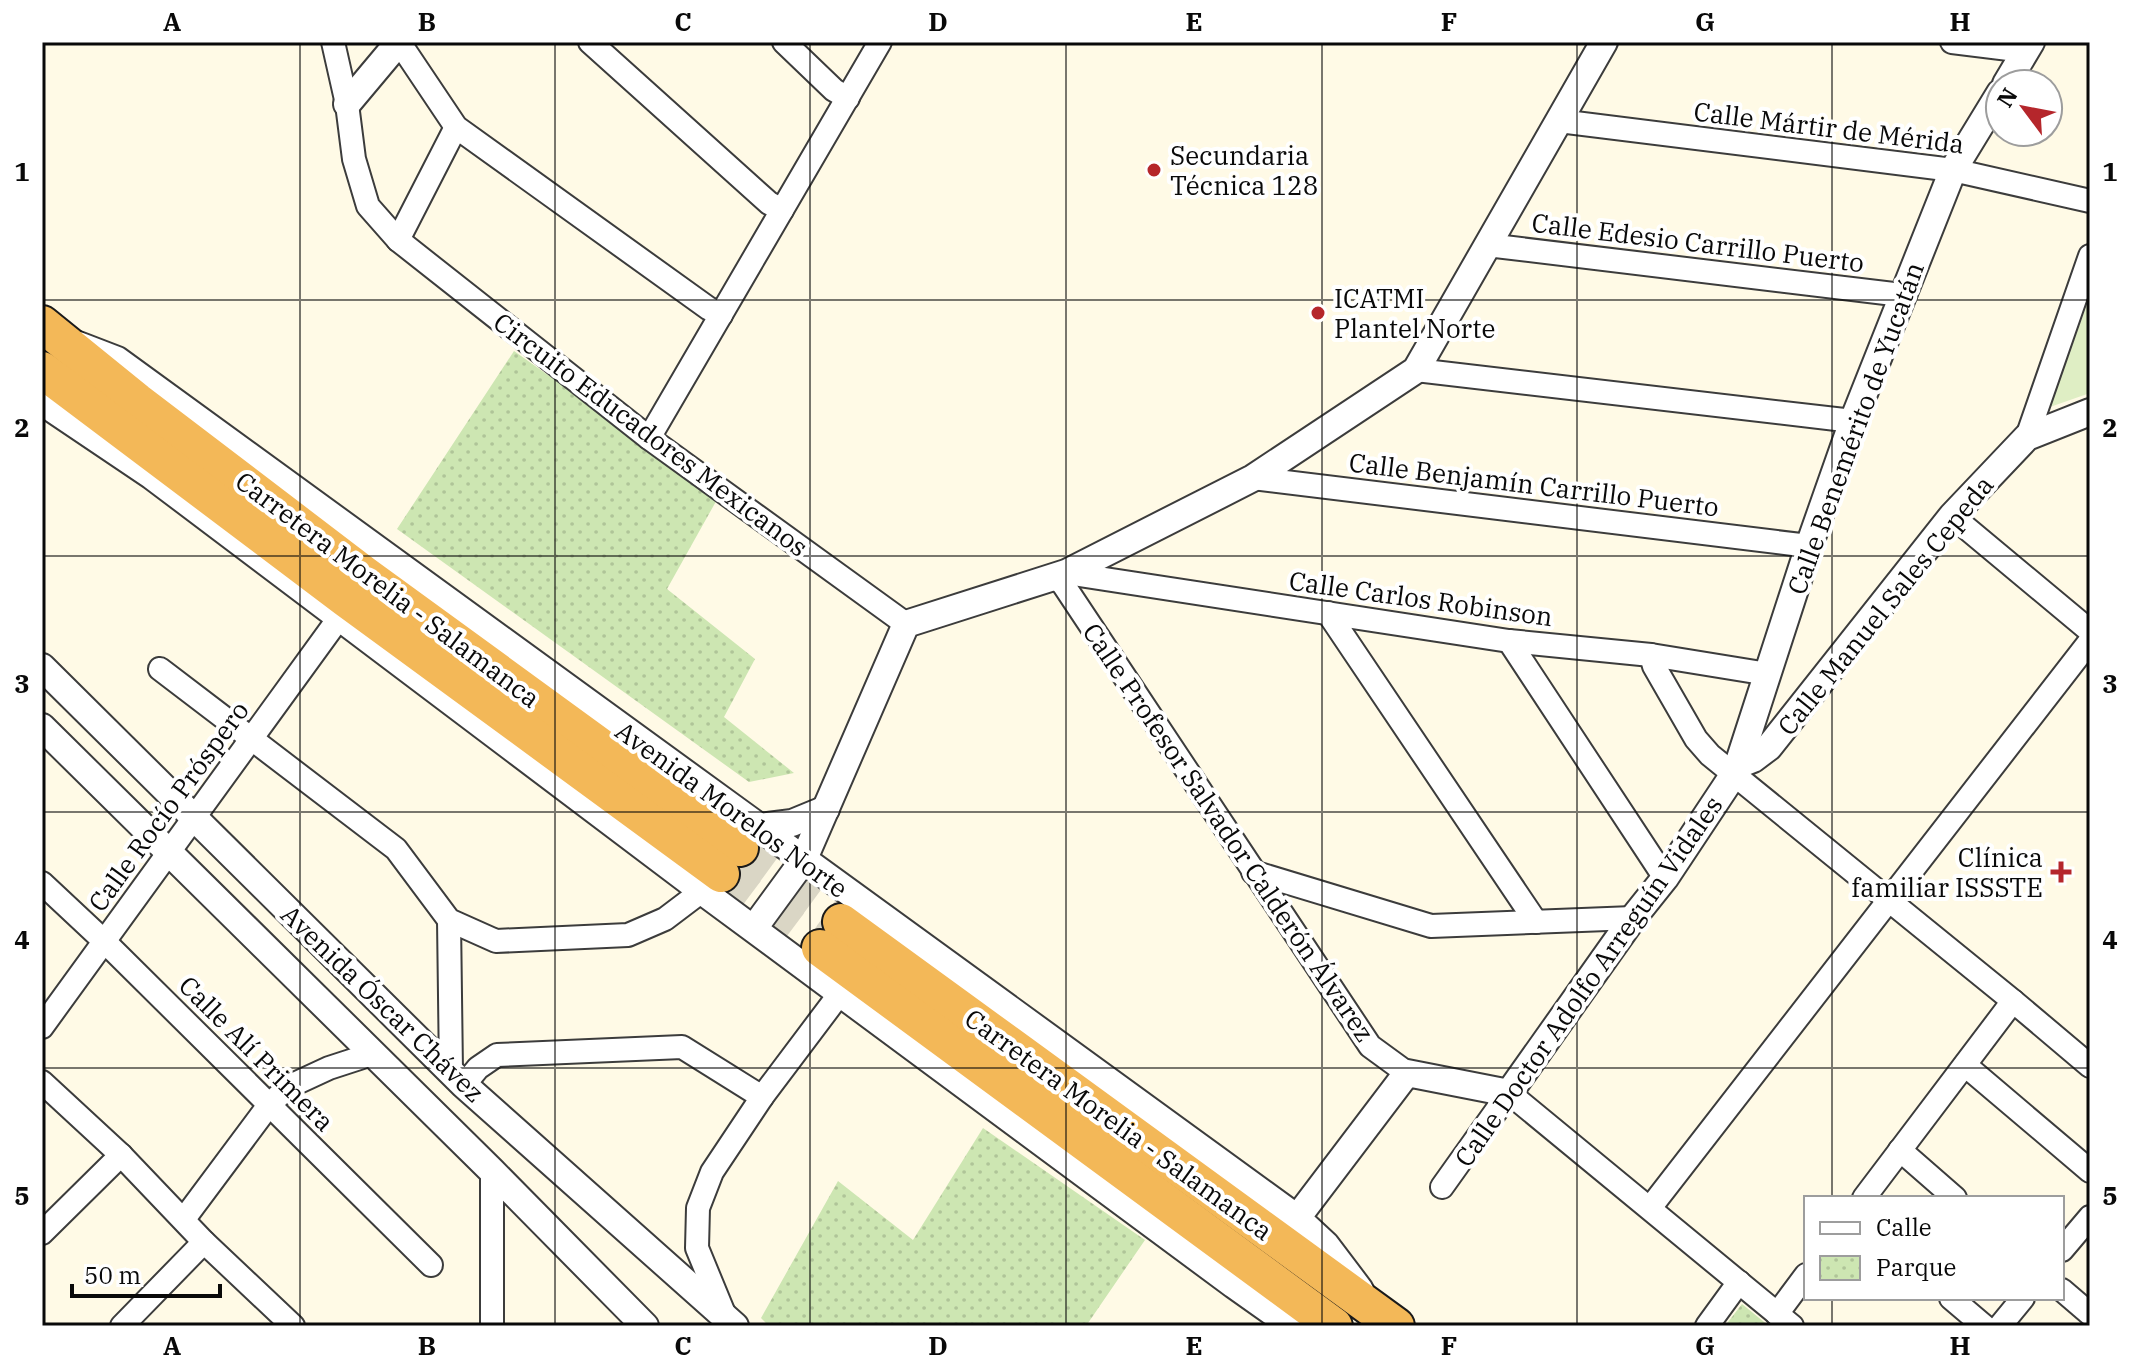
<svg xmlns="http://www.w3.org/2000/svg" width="2132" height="1368" font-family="'IBM Plex Serif',serif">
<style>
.park{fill:url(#park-dots)}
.pitch{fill:#dfeec4}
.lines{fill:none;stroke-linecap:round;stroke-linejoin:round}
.trunk-tunnel{stroke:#dad6c5;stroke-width:36;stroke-dasharray:36 18;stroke-linecap:butt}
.minor-casing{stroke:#3c3c3c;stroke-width:26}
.tertiary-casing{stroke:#3c3c3c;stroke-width:30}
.trunk-casing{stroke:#1a1a1a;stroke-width:40}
.minor{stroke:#fff;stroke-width:22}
.tertiary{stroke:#fff;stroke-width:26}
.trunk{stroke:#f3b858;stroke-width:36}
.grid{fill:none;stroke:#090909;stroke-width:2;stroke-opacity:0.55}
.poi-dot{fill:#b5262b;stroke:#fff;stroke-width:3}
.labels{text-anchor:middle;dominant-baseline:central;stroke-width:8;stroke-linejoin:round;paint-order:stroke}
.street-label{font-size:26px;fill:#090909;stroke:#fff}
.poi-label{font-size:26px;fill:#090909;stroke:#fff;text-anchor:start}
.neatline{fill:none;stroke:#090909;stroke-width:3}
.grid-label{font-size:26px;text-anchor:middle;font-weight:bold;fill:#090909}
</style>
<defs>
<pattern id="park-dots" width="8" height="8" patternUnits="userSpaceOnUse" patternTransform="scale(2)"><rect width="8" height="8" fill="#cde6b2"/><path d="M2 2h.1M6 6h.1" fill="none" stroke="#afc498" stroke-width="1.8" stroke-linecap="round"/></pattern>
</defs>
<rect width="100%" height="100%" fill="#fffae6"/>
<g class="park">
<polygon points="514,351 719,496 667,589 755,659 724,717 794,773 749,782 397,529"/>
<polygon points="983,1128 1145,1240 1086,1326 769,1326 761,1318 838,1181 913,1240"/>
<polygon points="1742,1304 1769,1326 1725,1326"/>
</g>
<polygon class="pitch" points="2090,296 2090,393 2050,407"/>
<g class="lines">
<g class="trunk-tunnel">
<polyline points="740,848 841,922"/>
<polyline points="721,874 820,948"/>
</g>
<g class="minor-casing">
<g id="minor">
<polyline points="333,42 347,104 354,159 368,206 398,240 649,438 906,624"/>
<polyline points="399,42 456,127 708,308 721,315"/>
<polyline points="590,42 769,203 782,210"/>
<polyline points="784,42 834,90 848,98"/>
<polyline points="1952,42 2025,51"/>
<polyline points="1559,121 1953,170 2090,201"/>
<polyline points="398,240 456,127"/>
<polyline points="1487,245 1902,295"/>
<polyline points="1416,370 1853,421"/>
<polyline points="2027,437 2090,256"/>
<polyline points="649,438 880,42"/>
<polyline points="1253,478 1809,546"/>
<polyline points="1952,516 2090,631"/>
<polyline points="1066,573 1509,641 1651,655 1768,674"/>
<polyline points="1054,576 1063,584 1370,1046 1407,1073"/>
<polyline points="1328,613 1536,922"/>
<polyline points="1509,641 1665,878"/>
<polyline points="1651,655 1654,666 1696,739 1710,755 2013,1001 2090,1066"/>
<polyline points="160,669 396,849 449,920 496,941 628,935 665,919 702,891"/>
<polyline points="1253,872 1431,926 1633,918"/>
<polyline points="42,883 104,941 431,1265"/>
<polyline points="449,920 451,1071"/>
<polyline points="42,1027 339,618"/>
<polyline points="1965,1065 2090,1171"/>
<polyline points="42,1082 121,1155 204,1242 293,1326"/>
<polyline points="464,1085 478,1068 497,1055 682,1047 762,1097"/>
<polyline points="1900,1150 1955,1198"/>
<polyline points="492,1171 492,1326"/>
<polyline points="1442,1187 1509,1093 1792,1326"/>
<polyline points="1864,1198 2013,1001"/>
<polyline points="1650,1208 2090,641"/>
<polyline points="184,1219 269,1105 288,1087 329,1068 372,1054"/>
<polyline points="42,1233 121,1155"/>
<polyline points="2062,1250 2090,1217"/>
<polyline points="2062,1290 2090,1314"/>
<polyline points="1951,1298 1984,1326"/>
<polyline points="1777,1314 1806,1275"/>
<polyline points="725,1316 697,1248 698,1208 712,1172 762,1097 841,992"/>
<polyline points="122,1326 204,1242"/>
<polyline points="1707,1326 1739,1282"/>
<polyline points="2000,1326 2023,1298"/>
</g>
</g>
<g class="tertiary-casing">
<g id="tertiary">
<polyline points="2006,84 2031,42"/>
<polyline points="347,104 399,42"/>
<polyline points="78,345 117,360 1297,1218 1326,1245 1360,1290"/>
<polyline points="42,394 54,410 152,476 702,891 1234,1285 1292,1326"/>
<polyline points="42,667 464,1085 735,1326"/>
<polyline points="42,727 492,1171 645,1326"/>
<polyline points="1738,765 1809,546 1853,421 1953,170 2000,93"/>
<polyline points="1738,765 1753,759 1769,747 1952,516 2027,437 2090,412"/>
<polyline points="758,827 792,823 826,809"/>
<polyline points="754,928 803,861 906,624 1066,573 1253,478 1416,370 1604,42"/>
<polyline points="1297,1218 1407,1073 1509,1093 1633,918 1665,878 1734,774"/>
</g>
</g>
<g class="trunk-casing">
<g id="trunk">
<polyline points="42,324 137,401 364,574 740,848"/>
<polyline points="42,370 346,599 721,874"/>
<polyline points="841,922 1396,1326"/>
<polyline points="820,948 1334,1326"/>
</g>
</g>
<use href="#minor" class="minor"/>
<use href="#tertiary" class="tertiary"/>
<use href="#trunk" class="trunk"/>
</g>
<path class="grid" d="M300,42V1326M555,42V1326M810,42V1326M1066,42V1326M1322,42V1326M1577,42V1326M1832,42V1198M42,300H2090M42,556H2090M42,812H2090M42,1068H2090M1832,1298V1326"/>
<g class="poi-dot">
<circle cx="1154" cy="170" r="8"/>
<circle cx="1318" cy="313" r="8"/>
<path d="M2057 860h8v8h8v8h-8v8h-8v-8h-8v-8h8z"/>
</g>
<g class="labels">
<g class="street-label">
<text transform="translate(1829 127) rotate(7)">Calle Mártir de Mérida</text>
<text transform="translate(1698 242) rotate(7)">Calle Edesio Carrillo Puerto</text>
<text transform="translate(1855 428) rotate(-70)">Calle Benemérito de Yucatán</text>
<text transform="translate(651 434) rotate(37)">Circuito Educadores Mexicanos</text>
<text transform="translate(1534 484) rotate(7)">Calle Benjamín Carrillo Puerto</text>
<text transform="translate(388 589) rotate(37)">Carretera Morelia - Salamanca</text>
<text transform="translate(1421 598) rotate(8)">Calle Carlos Robinson</text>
<text transform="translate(1885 605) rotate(-51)">Calle Manuel Sales Cepeda</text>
<text transform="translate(168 806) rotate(-54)">Calle Rocío Próspero</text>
<text transform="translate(732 809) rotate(36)">Avenida Morelos Norte</text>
<text transform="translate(1229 832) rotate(56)">Calle Profesor Salvador Calderón Álvarez</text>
<text transform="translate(1588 981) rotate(-55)">Calle Doctor Adolfo Arreguín Vidales</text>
<text transform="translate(383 1003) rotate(44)">Avenida Óscar Chávez</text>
<text transform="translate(257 1053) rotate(45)">Calle Alí Primera</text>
<text transform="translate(1119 1124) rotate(36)">Carretera Morelia - Salamanca</text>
</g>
<g class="poi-label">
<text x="1170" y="155">Secundaria<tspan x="1170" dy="30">Técnica 128</tspan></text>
<text x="1334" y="298">ICATMI<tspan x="1334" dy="30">Plantel Norte</tspan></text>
<text x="2043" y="857" text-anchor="end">Clínica<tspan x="2043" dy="30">familiar ISSSTE</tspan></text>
</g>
</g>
<rect width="2132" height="1368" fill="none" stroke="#ffffff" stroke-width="88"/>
<rect x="1804" y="1196" width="260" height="104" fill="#ffffff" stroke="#9d9d9d" stroke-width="2"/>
<rect x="1820" y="1222" width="40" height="12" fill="#ffffff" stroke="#9d9d9d" stroke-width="2"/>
<text x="1876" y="1236" font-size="24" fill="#090909">Calle</text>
<rect x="1820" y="1256" width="40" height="24" fill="url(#park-dots)" stroke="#9d9d9d" stroke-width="2"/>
<text x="1876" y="1276" font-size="24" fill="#090909">Parque</text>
<g transform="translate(2024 108) rotate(302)"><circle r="38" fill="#ffffff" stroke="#9d9d9d" stroke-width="2"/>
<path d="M0-6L14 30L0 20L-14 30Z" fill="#b5262b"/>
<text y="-12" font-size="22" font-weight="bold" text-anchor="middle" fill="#090909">N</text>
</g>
<path d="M72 1284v12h148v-12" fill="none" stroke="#090909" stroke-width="4"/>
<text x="84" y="1284" font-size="24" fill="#090909" stroke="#ffffff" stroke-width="6" paint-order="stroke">50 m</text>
<rect x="44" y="44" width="2044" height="1280" class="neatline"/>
<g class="grid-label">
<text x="172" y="31">A</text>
<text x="427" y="31">B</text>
<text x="683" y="31">C</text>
<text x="938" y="31">D</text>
<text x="1194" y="31">E</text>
<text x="1449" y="31">F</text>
<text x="1705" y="31">G</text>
<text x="1960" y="31">H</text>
<text x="22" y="181">1</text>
<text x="2110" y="181">1</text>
<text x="22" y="437">2</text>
<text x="2110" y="437">2</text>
<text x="22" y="693">3</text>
<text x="2110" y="693">3</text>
<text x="22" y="949">4</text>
<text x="2110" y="949">4</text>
<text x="22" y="1205">5</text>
<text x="2110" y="1205">5</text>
<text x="172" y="1355">A</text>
<text x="427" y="1355">B</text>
<text x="683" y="1355">C</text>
<text x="938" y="1355">D</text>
<text x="1194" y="1355">E</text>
<text x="1449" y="1355">F</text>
<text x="1705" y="1355">G</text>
<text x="1960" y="1355">H</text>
</g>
</svg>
